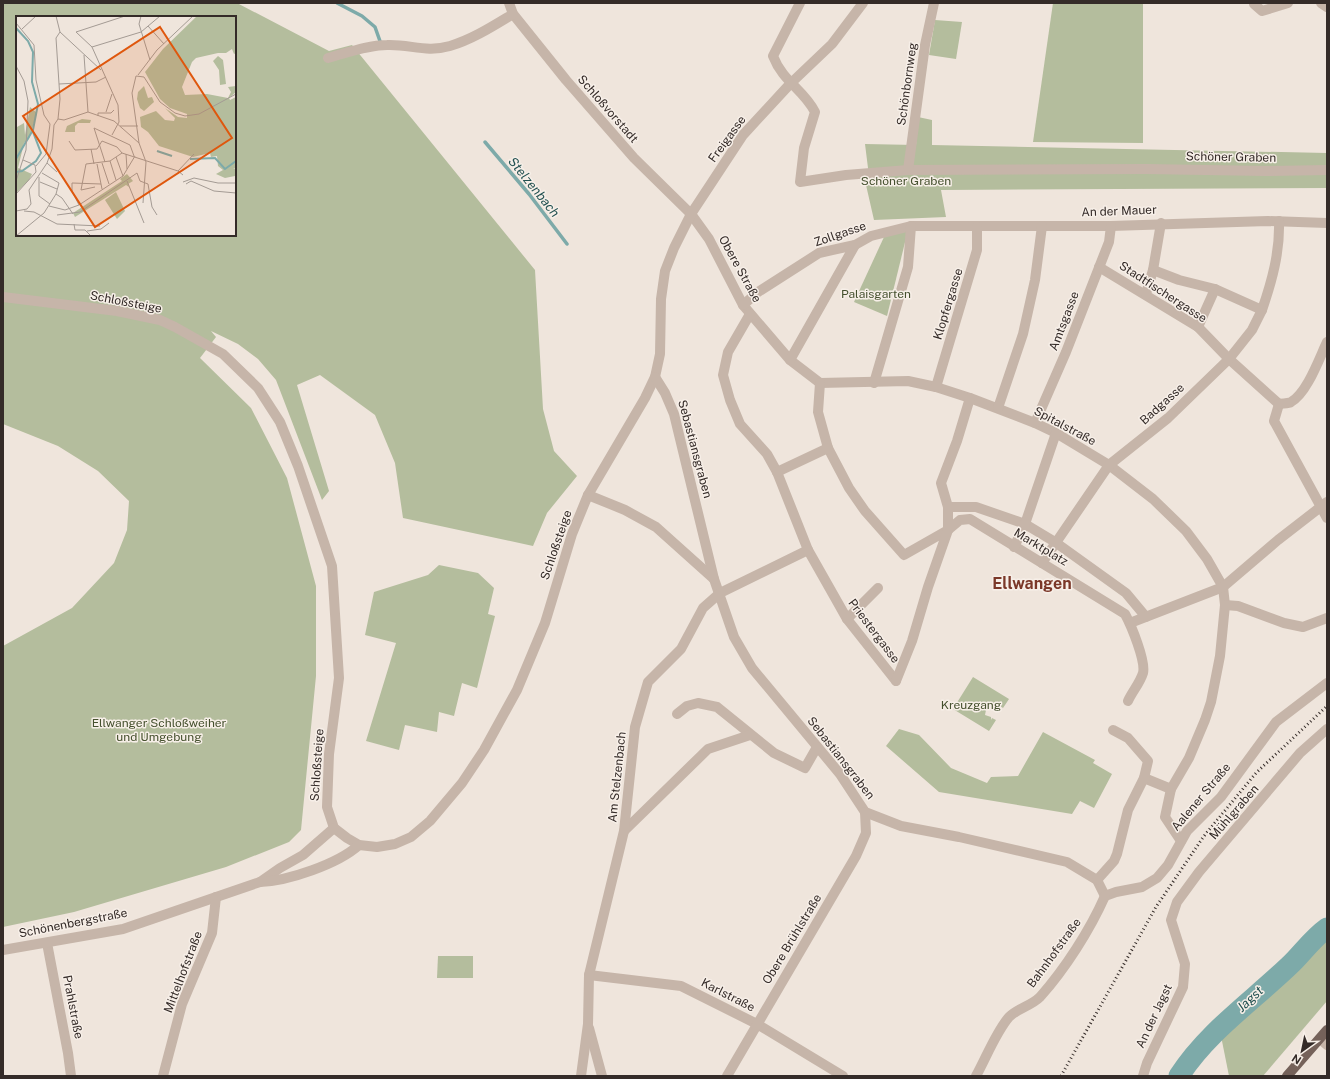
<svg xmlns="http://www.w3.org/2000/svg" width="1330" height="1079" font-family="'Public Sans',sans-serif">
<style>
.green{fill:#b4bd9d;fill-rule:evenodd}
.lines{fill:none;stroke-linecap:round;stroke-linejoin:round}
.stream{stroke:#7daaa9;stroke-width:3.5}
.river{stroke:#7daaa9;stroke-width:21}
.minor{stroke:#c6b5a9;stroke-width:10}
.major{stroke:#75625a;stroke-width:10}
.rail{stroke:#342b28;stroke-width:3;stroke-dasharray:1 3;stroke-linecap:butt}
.labels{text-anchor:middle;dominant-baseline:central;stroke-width:3;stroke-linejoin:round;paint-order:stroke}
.street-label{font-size:12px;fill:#342b28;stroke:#f7efe8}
.park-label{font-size:12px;fill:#45502e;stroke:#f7efe8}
.water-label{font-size:13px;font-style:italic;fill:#225151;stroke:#f7efe8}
.district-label{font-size:16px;font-weight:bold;fill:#7b3829;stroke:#f7efe8}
.inset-river{fill:none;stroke:#7daaa9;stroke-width:2}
.inset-road{fill:none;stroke:#a49b94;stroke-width:1}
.view{fill:#df570d;fill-opacity:0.15;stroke:#df570d;stroke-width:2}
.inset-edge{fill:none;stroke:#342b28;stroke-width:2}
</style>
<rect width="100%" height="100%" fill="#efe5dc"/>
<g class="green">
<path d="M3,3H237L329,51L352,45L535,270L543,409L554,451L577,476L547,513L533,546L403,518L395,463L375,415L320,375L297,385L329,491L322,500L276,380L258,359L238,344L211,331L216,337L200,358L251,408L287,478L316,586V676L301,830L289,842L226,867L74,912L3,927V646L72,608L114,563L127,530L129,501L98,471L58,446L3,424ZM17,17H235V235H17Z"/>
<polygon points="1053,3 1143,3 1143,143 1033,142"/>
<polygon points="935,20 962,22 956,59 929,55"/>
<polygon points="918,117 932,120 932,145 1327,153 1327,188 941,190 946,217 874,220 866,185 870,184 865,144 916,145"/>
<polygon points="908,230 887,316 854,302 884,237"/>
<polygon points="439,565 478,573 494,588 488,614 495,616 477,688 462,683 454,716 439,712 437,732 405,725 399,750 366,741 396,643 365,635 374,592 428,575"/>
<polygon points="973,677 1009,699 1003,708 1000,706 999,703 998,705 995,703 996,701 994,703 987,703 988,705 984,709 986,710 985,715 991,717 991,720 992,718 996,720 989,731 953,709"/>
<polygon points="899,729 919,735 951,768 987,783 991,777 1018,776 1043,732 1095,760 1093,763 1112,774 1094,808 1080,801 1072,814 939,792 886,746"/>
<polygon points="1327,938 1327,1001 1263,1076 1229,1076 1221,1036"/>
<polygon points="438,956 473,956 473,978 437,978"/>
</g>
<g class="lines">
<g class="stream">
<polyline points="337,3 362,16 375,27 381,44"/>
<polyline points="485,142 529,194 567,244"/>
</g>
<path class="river" d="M1179,1076C1208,1031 1254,1000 1292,963C1304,951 1313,938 1327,928"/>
<g class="minor">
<polyline points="509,3 513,14 566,80 634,158 691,214 709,239 743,305 790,360 820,383"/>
<path d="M800,3L773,56C783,82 803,89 815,112L804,148L800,182L846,175L908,170L1146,169L1265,171L1327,170"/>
<polyline points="1321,3 1327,7"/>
<polyline points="1254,4 1262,11 1288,3"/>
<path d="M328,58C347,53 367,45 387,45C410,44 426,53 450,46C473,39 493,26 513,14"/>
<polyline points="908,170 925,45 934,3"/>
<polyline points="1099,267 1198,327 1229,359 1279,404"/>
<polyline points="1146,294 1153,270 1161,223"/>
<polyline points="3,297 117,311 160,320 175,327 223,354 258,388 280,422 298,466 332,566 339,678 329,754 327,807 334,828 347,838 359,845 377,847 395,844 411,837 430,821 462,783 484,750 517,690 545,623 572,534 588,495 645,398 655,377 660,354 661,299 665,271 674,248 691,214 743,135 790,84 832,44 863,3"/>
<polyline points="743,305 758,292 819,253 855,245 871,236 911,226 1111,226 1268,221 1327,223"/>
<path d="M1262,310C1272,281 1280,252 1279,221"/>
<polyline points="750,314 728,352 723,375 730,400 740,424 767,454 777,472 808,550 838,603 847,619 896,681"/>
<polyline points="1198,327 1215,289"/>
<polyline points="790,360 855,245"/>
<polyline points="655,377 665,393 674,414 714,579 734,637 752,668 840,774 865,812 901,826 959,837 1067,862 1097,880 1105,896"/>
<polyline points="820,383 908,381 936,387 970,398 1035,423 1056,433 1109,465 1153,499 1186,531 1207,559 1223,587 1225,605 1220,656 1211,702 1205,720 1189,758 1171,789 1165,817 1181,841"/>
<path d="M820,383L818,412L828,448L849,488L865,511L904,555L948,530L960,520L970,519L1125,614C1131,625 1146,661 1143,673C1140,683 1132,692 1128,701"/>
<polyline points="874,383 908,267 911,226"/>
<polyline points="936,387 977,250 977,227"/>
<polyline points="1279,404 1274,421 1327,518"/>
<path d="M1279,404C1282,403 1288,404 1291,402C1307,393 1319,359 1327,342"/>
<polyline points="998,408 1023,334 1035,280 1042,226"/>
<polyline points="1035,423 1066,352 1109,242 1111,226"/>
<polyline points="777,472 828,448"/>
<polyline points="588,495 625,510 656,527 714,579"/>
<polyline points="948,507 976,507 1025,524 1055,542 1126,593 1146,617"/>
<polyline points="1014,547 1025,524 1056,433"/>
<polyline points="1042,563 1109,465 1168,418 1229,359 1252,330 1262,310 1215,289 1179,280 1153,270"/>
<polyline points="1225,605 1238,606 1284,623 1303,627 1327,618"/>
<polyline points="847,619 878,588"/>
<polyline points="1130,623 1223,587 1278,540 1327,502"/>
<polyline points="896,681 912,641 928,587 948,530 948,507 941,483 957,441 970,398"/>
<polyline points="677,714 687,706 698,703 717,707 774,753 805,768 817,747"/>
<polyline points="1144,778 1171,789"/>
<polyline points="624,831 708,749 750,735"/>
<polyline points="1097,880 1114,861 1117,854 1128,810 1144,778 1148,761 1128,738 1113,730"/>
<polyline points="260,882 280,868 303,855 334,828"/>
<polyline points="1105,896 1116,892 1142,887 1157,878 1168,865 1187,831 1221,797 1276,722 1327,683"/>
<polyline points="47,943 68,1053 71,1076"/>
<path d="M3,950L123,929L260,882C288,881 338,864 359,845"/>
<polyline points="589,975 681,986 757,1024 843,1076"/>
<polyline points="589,1028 602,1076"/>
<polyline points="1320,1039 1327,1045"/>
<polyline points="163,1076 182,1004 212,933 216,897"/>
<polyline points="581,1076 588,1024 589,975 624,831 635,727 648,682 681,649 703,608 720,593 808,550"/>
<polyline points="727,1076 856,856 866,833 865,812"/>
<path d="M976,1076C986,1058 996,1032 1009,1017C1018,1008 1031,1006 1040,997C1065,969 1090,930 1105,896"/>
<polyline points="1143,1076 1147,1063 1183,987 1185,964 1171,920 1177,902 1199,872 1300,753 1327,729"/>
</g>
<polyline class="major" points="1287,1076 1327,1030"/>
<polyline class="rail" points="1061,1076 1156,907 1204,836 1256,773 1327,706"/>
</g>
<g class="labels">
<g class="street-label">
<text transform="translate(907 84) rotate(-82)">Schönbornweg</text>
<text transform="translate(608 109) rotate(49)">Schloßvorstadt</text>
<text transform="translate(727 139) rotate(-54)">Freigasse</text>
<text transform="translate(1231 157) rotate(1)">Schöner Graben</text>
<text transform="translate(1119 211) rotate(-2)">An der Mauer</text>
<text transform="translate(840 234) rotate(-19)">Zollgasse</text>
<text transform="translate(740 269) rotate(61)">Obere Straße</text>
<text transform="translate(1163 292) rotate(33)">Stadtfischergasse</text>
<text transform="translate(126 302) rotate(11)">Schloßsteige</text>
<text transform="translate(948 304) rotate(-73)">Klopfergasse</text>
<text transform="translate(1064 321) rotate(-69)">Amtsgasse</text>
<text transform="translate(1162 404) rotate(-42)">Badgasse</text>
<text transform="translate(1065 426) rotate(28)">Spitalstraße</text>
<text transform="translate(695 449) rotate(75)">Sebastiansgraben</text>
<text transform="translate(556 545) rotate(-71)">Schloßsteige</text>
<text transform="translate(1041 547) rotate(31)">Marktplatz</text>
<text transform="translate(874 631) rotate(53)">Priestergasse</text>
<text transform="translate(841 758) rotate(52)">Sebastiansgraben</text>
<text transform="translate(317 765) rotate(-86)">Schloßsteige</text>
<text transform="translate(617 777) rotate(-84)">Am Stelzenbach</text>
<text transform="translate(1201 797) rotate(-50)">Aalener Straße</text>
<text transform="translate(1234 812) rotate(-49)">Mühlgraben</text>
<text transform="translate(73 923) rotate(-11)">Schönenbergstraße</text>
<text transform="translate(792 939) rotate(-59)">Obere Brühlstraße</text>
<text transform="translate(1054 953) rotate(-54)">Bahnhofstraße</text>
<text transform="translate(183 972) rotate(-69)">Mittelhofstraße</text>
<text transform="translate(728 995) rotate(27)">Karlstraße</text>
<text transform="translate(73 1007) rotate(79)">Prahlstraße</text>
<text transform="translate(1154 1016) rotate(-65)">An der Jagst</text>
</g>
<g class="park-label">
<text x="906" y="181">Schöner Graben</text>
<text x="876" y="294">Palaisgarten</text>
<text x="971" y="705">Kreuzgang</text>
<text x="159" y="723">Ellwanger Schloßweiher<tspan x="159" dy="14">und Umgebung</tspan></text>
</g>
<g class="water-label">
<text transform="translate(534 187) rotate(51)">Stelzenbach</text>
<text transform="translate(1250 999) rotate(-43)">Jagst</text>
</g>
<g class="district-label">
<text x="1032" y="583">Ellwangen</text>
</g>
</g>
<g transform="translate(16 16)">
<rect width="220" height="220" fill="#efe5dc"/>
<path d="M181,0H220V37L218,38L216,33L210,37H202L180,42L176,46L166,71L169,79L191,78L212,82L215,76L212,71L220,70V76L213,82L214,84L220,81V152L217,153H220V166L219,160L209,162L200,158L207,154L202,150L201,140L195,141L194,137L177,141L143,130L132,116L125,111L124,101L140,95L149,104L158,105L159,102L149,92L162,101L171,102V98L154,92L144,83L129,56L147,33ZM202,40L207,44L210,68L204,69L203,54L197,45ZM128,70L132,82L136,81L138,86L128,95L124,92L121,83L122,76ZM14,91L21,97L13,123L8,127L2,152L16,158L13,164L0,177L1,111L8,107L9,119ZM66,103L75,104L74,107H62L59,110V116H49L51,110ZM111,158L117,165L112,168L113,171L110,169L59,201L57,197L106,165L104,163ZM100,176L109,195L101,203L89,184Z" fill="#b4bd9d"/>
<path class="inset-river" d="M0,12L12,25L17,36L16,66L22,88L17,114L0,143M141,135L156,140M174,143L199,142L209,153L220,145M0,156L6,155L20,145L25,137L17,116"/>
<path class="inset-road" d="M40,0L44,16L85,54M125,0L123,8L134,44M0,7L18,29L20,64L28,99L34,108L30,138L20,150M132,10L148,28M6,13L20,0M76,31L125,16L144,0M68,39L72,96M0,50L8,65L12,85L10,134L0,165M122,59L141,34L177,0M43,68L80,66L90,61M90,96L96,78M82,100V97H95L98,94M42,103L48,104L72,96L98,105L123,127L130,146L127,187M42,103L44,83L40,22L44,16M104,110H122M78,112L114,129L118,140M78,112L89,146M96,119L103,106L102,89L76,31L60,16L109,0M53,125L59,134L81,133L86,125L101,131L106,137M123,127L116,77L120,60L128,61L144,86L159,97L169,100L183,98L220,78M75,133L78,148M106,137L162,155L167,159M110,138L111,153M100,141L107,160M94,145L100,164M31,147L41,156M86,147L93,168M81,148L86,173M162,155L178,138M23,161V180L34,188M111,165L128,207M24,166L41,173M167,166L178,162L202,167H220M170,168L175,165L198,175L220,177M79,171L65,174L70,148L94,145L106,137M0,178L20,156L19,149L7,144M40,178L46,182L57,198M63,189L56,175V167L85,168M33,190L49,194L63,189L107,160L119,140M0,195L11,193L15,188L13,174L31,147L36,133L38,109L42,103M8,195L18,196L41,208L84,210M41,199L64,196L121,157L124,165L132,168L136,191L141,199M58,208L59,214H69L75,220M71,215L85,213L93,207M0,220L28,197L40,178L43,167L26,157"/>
<path class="view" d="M144,11L216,122L79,211L7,100Z"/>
<rect width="220" height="220" class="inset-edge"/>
</g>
<rect width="1330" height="1079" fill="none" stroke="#342b28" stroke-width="8"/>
<g transform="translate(1302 1051) rotate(213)" stroke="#f7efe8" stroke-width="3" paint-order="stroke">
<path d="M0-3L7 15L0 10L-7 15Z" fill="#342b28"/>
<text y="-6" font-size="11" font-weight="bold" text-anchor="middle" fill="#342b28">N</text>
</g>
</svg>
